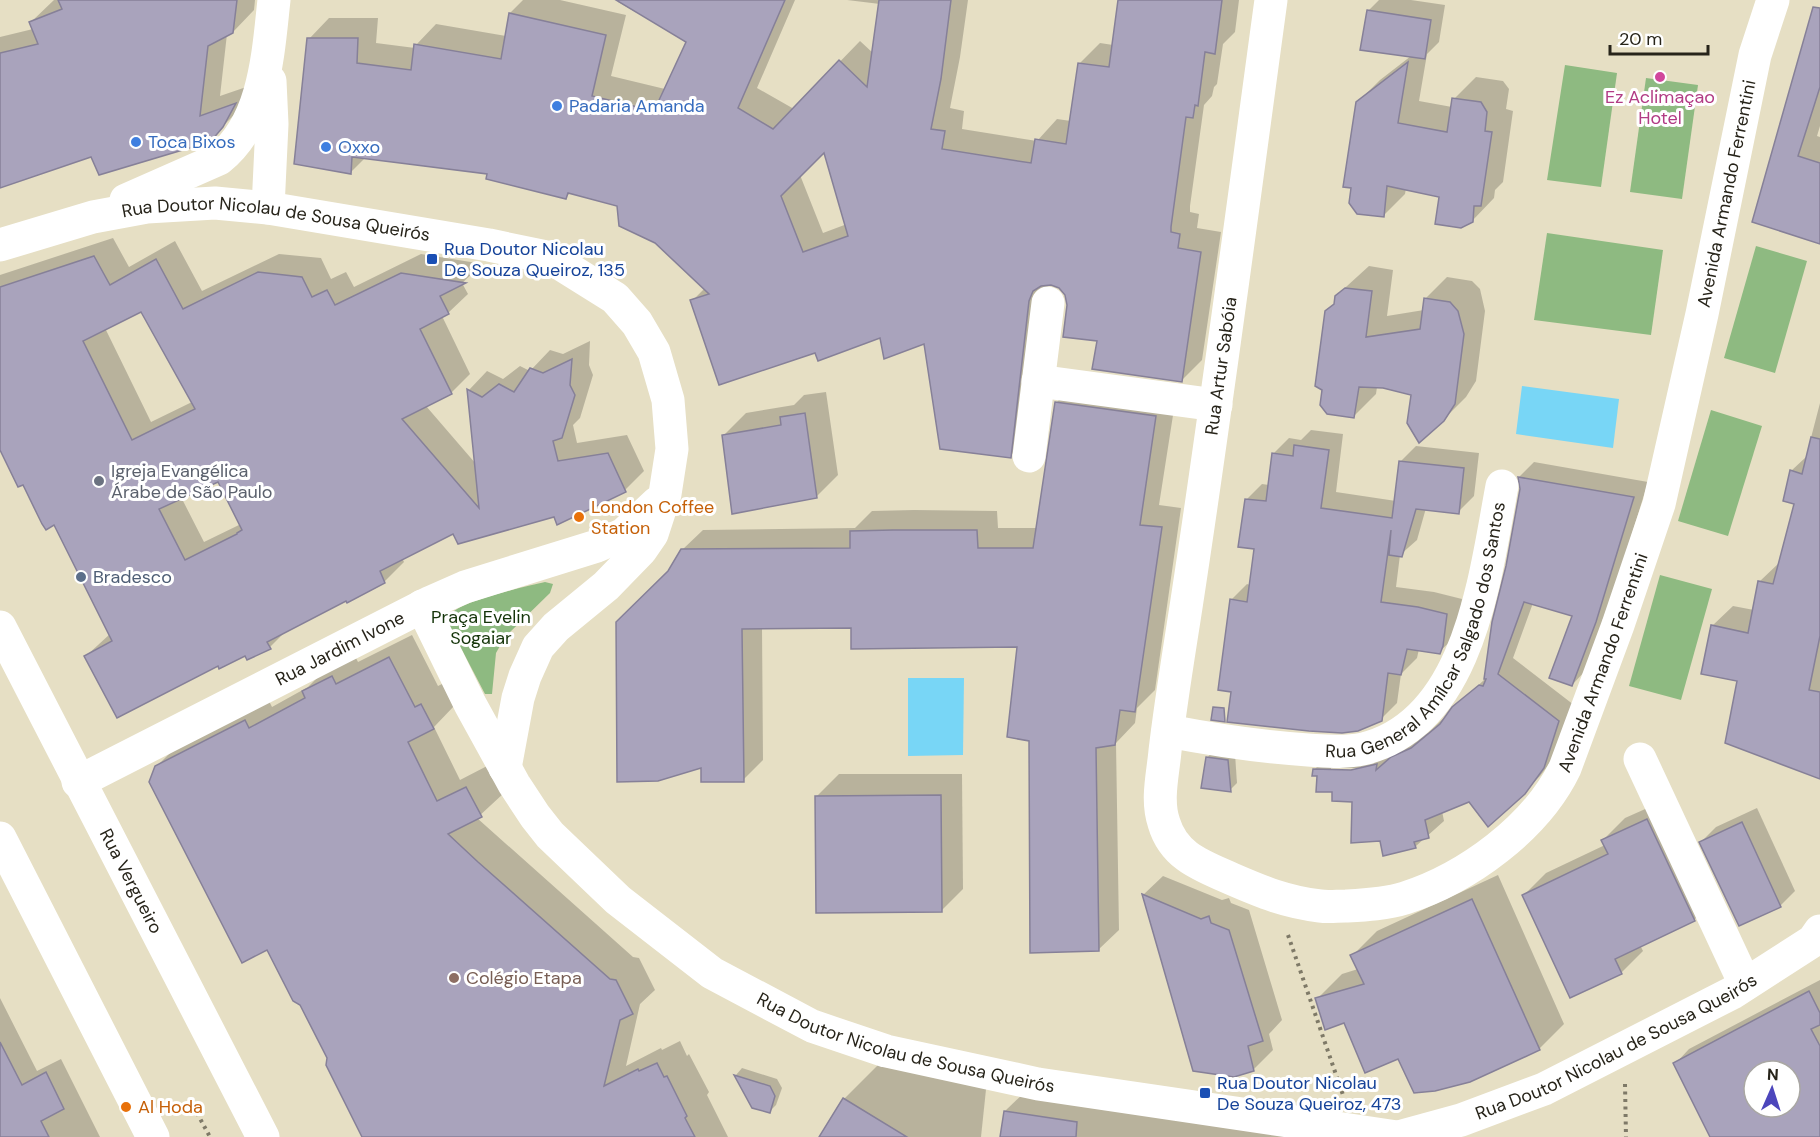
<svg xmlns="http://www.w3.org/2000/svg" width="1820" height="1137" font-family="'DM Sans',sans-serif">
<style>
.green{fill:#8eba81}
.water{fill:#78d6f6}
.shadow{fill:#0003;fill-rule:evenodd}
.building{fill:#a9a3bc;stroke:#868098;stroke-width:1.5;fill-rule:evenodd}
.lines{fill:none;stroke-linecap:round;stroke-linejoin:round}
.path{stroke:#7e7967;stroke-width:4;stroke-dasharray:3 4.5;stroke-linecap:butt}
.minor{stroke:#fff;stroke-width:33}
.major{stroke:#fff;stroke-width:33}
.hotel-dot{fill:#d1479c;stroke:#fff;stroke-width:2}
.shop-dot{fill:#3f7fe0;stroke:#fff;stroke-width:2}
.transit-dot{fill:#1a4fb4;stroke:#fff;stroke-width:2}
.worship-dot{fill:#6b7280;stroke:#fff;stroke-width:2}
.food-dot{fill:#e8710a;stroke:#fff;stroke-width:2}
.service-dot{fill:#5c6f8a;stroke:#fff;stroke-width:2}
.education-dot{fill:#8d6e63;stroke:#fff;stroke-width:2}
.labels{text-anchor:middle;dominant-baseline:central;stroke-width:6;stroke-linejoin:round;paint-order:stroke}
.hotel-label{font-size:18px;fill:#b23c85;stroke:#fff}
.shop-label{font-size:18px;fill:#366cbe;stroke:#fff;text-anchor:start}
.street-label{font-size:18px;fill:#27241a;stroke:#fff}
.transit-label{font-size:18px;fill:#164399;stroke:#fff;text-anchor:start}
.worship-label{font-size:18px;fill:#5b616d;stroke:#fff;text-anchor:start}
.food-label{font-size:18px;fill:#c56008;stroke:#fff;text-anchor:start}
.service-label{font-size:18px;fill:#4e5e75;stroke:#fff;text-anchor:start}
.park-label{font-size:18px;fill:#143409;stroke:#fff}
.education-label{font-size:18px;fill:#785e54;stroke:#fff;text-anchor:start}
</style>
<rect width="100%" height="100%" fill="#e6dfc4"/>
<g class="green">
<polygon points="1565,65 1617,73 1601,187 1547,180"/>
<polygon points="1646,78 1698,85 1682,199 1630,192"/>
<polygon points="1547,233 1663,250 1651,335 1534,320"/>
<polygon points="1756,246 1807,261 1775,373 1724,358"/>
<polygon points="1711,410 1762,426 1728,536 1678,521"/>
<polygon points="1660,575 1712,589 1681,700 1629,686"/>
<path d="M545,582L553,584L550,593L505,637L496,653L492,694H485L450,627C449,622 448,617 452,613C462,601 527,586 545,582Z"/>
</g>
<g class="water">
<polygon points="1522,386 1619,399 1613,448 1516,434"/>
<polygon points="908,678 964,678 963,755 908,756"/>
</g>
<g class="shadow">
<polygon points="54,0 255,0 254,10 233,32 227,34 220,96 255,84 233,116 211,138 92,155 0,186 0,37 33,29 31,22"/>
<path d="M523,0H560L626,15L611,76L665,89L687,41L639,12L637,13L618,2V0H795L757,88L794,109L860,41L873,53L880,4L847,0H968L960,57L950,108L964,111L962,129L1037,141L1057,119L1071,121L1080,63L1100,43L1113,45L1119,0H1239L1235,32L1223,44L1217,84L1214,87L1212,96L1204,105L1190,206V212L1199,214L1197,228L1221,232L1202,360L1182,380L1099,340L1068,305L1067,296L1060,286L1049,282L1031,436L1010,456L925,342L881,336L816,351L692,301L705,288L618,205L571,192L566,197L489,173L366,157L350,173L309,39L329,18H378L376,43L415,48L416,45L436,24L506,36L510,13ZM825,150L847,224L823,233L800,175Z"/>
<polygon points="1379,0 1411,0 1445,5 1439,42 1427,54 1419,101 1452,107 1454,99 1476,77 1503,81 1509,89 1506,109 1513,111 1503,182 1495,190 1494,198 1472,221 1441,196 1406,188 1405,194 1383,216 1358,102 1380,80 1411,56 1368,11"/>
<polygon points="1820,12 1820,126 1817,136 1820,137 1820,242 1754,221"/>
<path d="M113,238L129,267L175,241L202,291L279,254L321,258L331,279L346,272L354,287L421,254L483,264L462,283L468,294L448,313L442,316L470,374L451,393L426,406L476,464L469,390L487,371L503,379L520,366L530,371L550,350L563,354L590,341L589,365L593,375L580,418L573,425L577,443L627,435L644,471L625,490L558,523L554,515L454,531L402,558L404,562L385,581L287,630L270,647L218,664L86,656L110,634L55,523L24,483L0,447V275ZM141,310L192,402L151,422L105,328ZM219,480L241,524L204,542L181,497Z"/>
<polygon points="1369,266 1393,270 1387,316 1424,310 1425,299 1447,277 1472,281 1480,289 1485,311 1476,381 1466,397 1443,420 1413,394 1377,387 1376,394 1354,416 1326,311 1335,303 1336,296"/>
<polygon points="1076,383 1176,396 1159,505 1181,508 1155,690 1137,708 1135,723 1116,743 1119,930 1098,950 1031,739 1019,645 853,627 762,627 763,760 743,780 703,766 670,571 682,550 703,530 855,528 872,511 914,510 997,511 998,528 1037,528 1056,403"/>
<polygon points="826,392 838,475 816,497 724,435 746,413 794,405 804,395"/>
<polygon points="1820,403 1820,776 1739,680 1712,626 1733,606 1754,610 1759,582 1780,562 1796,502 1791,471 1806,457"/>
<polygon points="1311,430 1343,434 1336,492 1396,501 1400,462 1416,446 1479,453 1474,496 1458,512 1426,508 1417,540 1400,555 1396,587 1434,592 1462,599 1458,629 1455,637 1439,652 1419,649 1417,658 1401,674 1397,703 1381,719 1233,691 1231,600 1247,584 1250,585 1255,548 1246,500 1262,484 1269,485 1273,454 1289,438 1301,440"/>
<path d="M1534,462L1648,482L1610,605L1587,669L1572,685L1573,615L1533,603L1513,658L1574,705L1555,756L1540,776L1524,792L1470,800L1442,811L1444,821L1416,846L1384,854L1381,840L1354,800L1334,790L1314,770L1330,754L1391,749L1390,757L1408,742L1428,733L1485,679L1494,622L1508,566L1522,489L1519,477ZM1331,768H1359V771H1331Z"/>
<polygon points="412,635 438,686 444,683 455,705 434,727 460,780 489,765 504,793 477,818 633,957 639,958 655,990 640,1004 626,1066 661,1048 662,1050 680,1041 687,1056 689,1054 709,1092 707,1095 728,1137 363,1137 328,1057 301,1004 156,767 179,744 268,699 272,707 308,687 326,669 354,654 358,662"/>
<polygon points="1214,750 1235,754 1237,783 1230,790 1207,758"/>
<polygon points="839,774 962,774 963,889 941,911 817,796"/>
<polygon points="1670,798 1716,898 1694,920 1640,945 1643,951 1621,973 1524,895 1546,873 1605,845 1603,840 1625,818"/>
<polygon points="1757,808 1795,891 1780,906 1701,842 1716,827"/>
<polygon points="1498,875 1564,1024 1539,1049 1399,1057 1345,1021 1317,999 1342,974 1358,969 1352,956 1377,931"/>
<polygon points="1163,876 1222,900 1229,898 1231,903 1249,910 1282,1020 1269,1034 1273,1050 1254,1069 1234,1075 1143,895"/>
<path d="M1820,980V1137H1712L1675,1064L1689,1049ZM1754,1071H1790V1107H1754Z"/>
<polygon points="0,998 37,1071 61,1059 100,1137 0,1137"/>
<polygon points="887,1056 987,1080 981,1137 820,1137 844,1099"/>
<polygon points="742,1068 777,1079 782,1088 776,1105 769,1112 753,1106 736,1075"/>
<polygon points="1026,1091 1319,1137 1001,1137 1005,1111"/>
</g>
<g class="building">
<polygon points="58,0 237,0 233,33 208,46 200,116 236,103 223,127 212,140 206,143 99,175 91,157 0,188 0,53 38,44 29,22 62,9"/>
<path d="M616,0H785L738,108L773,129L839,60L867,87L879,0H951L941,79L931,129L945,131L942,149L1031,163L1035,139L1066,144L1078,63L1109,67L1118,0H1222L1215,54L1205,52L1198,106L1195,105L1193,118L1186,117L1171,227V232L1180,234L1178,248L1201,252L1182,382L1092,369L1097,341L1063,337L1067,305L1065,295L1059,288L1051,285L1041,286L1033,291L1029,301L1011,458L940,449L924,344L884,359L880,338L818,361L815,353L719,385L690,300L709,294L655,243L619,226L617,206L568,193L566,199L486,179L487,174L392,162L352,157L351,174L294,164L307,38H358L357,63L411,70L414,44L501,59L509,13L606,35L592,96L654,111L686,42ZM824,153L848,236L803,252L781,196Z"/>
<polygon points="1813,7 1820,8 1820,87 1798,156 1820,163 1820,244 1752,222"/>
<polygon points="1367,10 1431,20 1425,59 1360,50"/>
<polygon points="1408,62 1398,123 1447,132 1452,98 1481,102 1487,112 1485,131 1492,132 1481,206 1474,206 1473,222 1461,228 1435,224 1439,197 1387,186 1384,217 1357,214 1349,203 1351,188 1343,187 1356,102"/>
<path d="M94,256L110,285L156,259L183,309L258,272L302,277L312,297L327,290L335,305L401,273L466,283L440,296L449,314L420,329L452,394L402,419L479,508L467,389L482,397L499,384L514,392L530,368L543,373L572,359L570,385L575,395L562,438L553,441L558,461L608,453L626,492L557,525L554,517L458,544L453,534L380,571L385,583L347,603L346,601L267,642L271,649L247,660L245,656L219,669L218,666L117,718L84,656L112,641L54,525L46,530L42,524L23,485L18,487L0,450V287ZM141,312L195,409L132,440L83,341ZM218,482L242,530L237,533V534L185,560L159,509Z"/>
<polygon points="1345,288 1372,291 1366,337 1420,329 1424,298 1450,302 1458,311 1464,334 1455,404 1444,421 1419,443 1407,423 1411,395 1383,388 1359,387 1354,418 1327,414 1320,405 1322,390 1315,386 1325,311 1334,304 1335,296"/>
<polygon points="1055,402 1156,416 1140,525 1162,527 1135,712 1120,710 1115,745 1096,748 1099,951 1030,953 1029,741 1007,737 1017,647 851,649 851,628 742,629 744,782 701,782 701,768 658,781 617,782 616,622 668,571 681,549 850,548 850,531 893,530 977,530 978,548 1033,548"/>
<polygon points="805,413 817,498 732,514 722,435 781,425 780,417"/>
<polygon points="1811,437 1820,439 1820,636 1809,690 1820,692 1820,779 1725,743 1737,681 1701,674 1711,625 1748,633 1758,581 1773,584 1794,504 1783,501 1790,470 1802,474"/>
<polygon points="1294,445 1329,450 1321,508 1392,518 1399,461 1464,468 1459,514 1416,509 1402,557 1389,555 1391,530 1381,602 1418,607 1447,614 1443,646 1440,654 1407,649 1401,675 1388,673 1382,721 1358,731 1342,733 1309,731 1227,722 1231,692 1218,690 1230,599 1247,602 1254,549 1238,547 1245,499 1266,501 1272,453 1293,456"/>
<polygon points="1518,477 1634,497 1596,622 1572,686 1549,678 1572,616 1524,602 1498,674 1559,721 1544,768 1525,794 1488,827 1469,802 1425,820 1429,838 1414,842 1416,848 1383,856 1380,841 1351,843 1352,802 1332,801 1332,792 1316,792 1317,776 1312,776 1313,769 1351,770 1377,764 1376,770 1391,757 1411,748 1440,724 1452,707 1479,685 1483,686 1486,679 1484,679 1492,622 1506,566 1520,489"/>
<polygon points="389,657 415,707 421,704 434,729 408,742 437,801 466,787 482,817 448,834 478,862 610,979 616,980 633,1014 620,1020 604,1086 638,1069 639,1071 657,1063 664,1077 667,1076 687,1116 685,1118 695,1137 362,1137 326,1065 327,1058 300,1005 293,1001 267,950 242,963 149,782 155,766 245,720 249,728 305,698 302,691 332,676 336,684"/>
<polygon points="1213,707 1224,708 1225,722 1211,720"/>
<polygon points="1206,757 1228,760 1231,792 1201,788"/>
<polygon points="941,795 942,912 816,913 815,796"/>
<polygon points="1647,819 1695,921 1615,959 1622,974 1570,998 1522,895 1608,854 1601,840"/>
<polygon points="1742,822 1781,907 1739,926 1699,842"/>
<polygon points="1142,894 1201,919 1209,916 1211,923 1229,930 1263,1041 1248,1046 1254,1071 1234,1077 1193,1071"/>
<polygon points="1472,899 1540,1050 1470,1082 1435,1091 1414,1093 1398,1059 1365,1073 1344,1023 1325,1030 1315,998 1364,984 1350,955"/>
<path d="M1809,991L1820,1013V1025L1811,1029L1820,1046V1137H1710L1673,1063ZM1754,1071H1790V1107H1754Z"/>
<polygon points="0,1042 22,1085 46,1072 64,1109 41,1121 49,1137 0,1137"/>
<polygon points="734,1075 770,1086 775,1096 770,1113 752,1108"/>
<polygon points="843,1098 907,1137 819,1137"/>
<polygon points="1004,1111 1077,1122 1076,1137 1000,1137"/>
</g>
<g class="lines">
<g class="path">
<polyline points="1288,935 1343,1095"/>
<polyline points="1625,1084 1626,1137"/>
<polyline points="197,1113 210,1137"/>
</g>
<g class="minor">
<path id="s1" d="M1271,0C1244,198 1218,397 1188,594C1180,647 1171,699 1165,751C1163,774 1156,800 1164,823C1174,857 1203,866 1232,879C1262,892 1286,902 1320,906C1328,907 1337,906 1346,906C1365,905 1386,904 1405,898C1467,878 1536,828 1565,768L1618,625L1659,504L1702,314L1755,55L1773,0"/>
<path d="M126,200L219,159C265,122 268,54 274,0"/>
<polyline points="268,208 272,124 270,81"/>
<path id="s2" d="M0,245L93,217L147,207L215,203L268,208L489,245L551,258L615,298L637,323L654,352L668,400L672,449L665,494L652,534L641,550L606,586L556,627L538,647L525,676L518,698L505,768"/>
<polyline points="1038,381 1216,405"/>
<polyline points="1029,456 1048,303"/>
<path id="s3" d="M422,606L470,704L514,784L535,816L550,835L618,900L712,973L812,1026L886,1051L1038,1084L1397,1137"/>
<path id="s4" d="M1168,731C1215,740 1261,747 1308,750C1326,751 1345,753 1363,749C1470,723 1485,576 1502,486"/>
<polyline points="1640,759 1745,984"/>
<path id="s5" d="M78,782L431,602L465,587L597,546L624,534L657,503"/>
<path id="s6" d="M1399,1137L1461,1120L1544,1089L1732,993L1813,941L1820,931"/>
</g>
<g class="major">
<path id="s7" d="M0,627L263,1137"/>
<polyline points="0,838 153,1137"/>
</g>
</g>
<circle class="hotel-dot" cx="1660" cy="77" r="6"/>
<g class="shop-dot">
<circle cx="557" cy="106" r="6"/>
<circle cx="136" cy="142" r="6"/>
<circle cx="326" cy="147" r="6"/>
</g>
<g class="transit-dot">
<rect x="426" y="253" width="12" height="12" rx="3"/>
<rect x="1199" y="1087" width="12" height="12" rx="3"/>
</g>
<circle class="worship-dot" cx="99" cy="481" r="6"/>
<g class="food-dot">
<circle cx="579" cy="517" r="6"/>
<circle cx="126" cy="1107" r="6"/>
</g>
<circle class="service-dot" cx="81" cy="577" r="6"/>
<circle class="education-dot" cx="454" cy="978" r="6"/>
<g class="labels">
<g class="hotel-label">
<text x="1660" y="97">Ez Aclimaçao<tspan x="1660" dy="21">Hotel</tspan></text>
</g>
<g class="shop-label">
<text x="569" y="106">Padaria Amanda</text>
<text x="148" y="142">Toca Bixos</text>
<text x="338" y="147">Oxxo</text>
</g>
<g class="street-label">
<text stroke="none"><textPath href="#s1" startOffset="1910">Avenida Armando Ferrentini</textPath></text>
<text stroke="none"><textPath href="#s2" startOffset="282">Rua Doutor Nicolau de Sousa Queirós</textPath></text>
<text transform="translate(1221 366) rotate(-82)">Rua Artur Sabóia</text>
<text stroke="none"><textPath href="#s4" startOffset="327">Rua General Amílcar Salgado dos Santos</textPath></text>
<text stroke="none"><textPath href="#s5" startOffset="294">Rua Jardim Ivone</textPath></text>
<text stroke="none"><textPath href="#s1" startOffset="1424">Avenida Armando Ferrentini</textPath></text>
<text stroke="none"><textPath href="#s7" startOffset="286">Rua Vergueiro</textPath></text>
<text stroke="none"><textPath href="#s3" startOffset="684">Rua Doutor Nicolau de Sousa Queirós</textPath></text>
<text stroke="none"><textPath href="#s6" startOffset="236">Rua Doutor Nicolau de Sousa Queirós</textPath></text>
</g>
<g class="transit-label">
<text x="444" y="249">Rua Doutor Nicolau<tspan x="444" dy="21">De Souza Queiroz, 135</tspan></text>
<text x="1217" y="1083">Rua Doutor Nicolau<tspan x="1217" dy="21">De Souza Queiroz, 473</tspan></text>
</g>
<g class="worship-label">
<text x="111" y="471">Igreja Evangélica<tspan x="111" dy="21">Árabe de São Paulo</tspan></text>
</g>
<g class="food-label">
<text x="591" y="507">London Coffee<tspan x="591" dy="21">Station</tspan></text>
<text x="138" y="1107">Al Hoda</text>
</g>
<g class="service-label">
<text x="93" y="577">Bradesco</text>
</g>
<g class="park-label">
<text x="481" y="617">Praça Evelin<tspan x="481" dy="21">Sogaiar</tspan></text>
</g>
<g class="education-label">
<text x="466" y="978">Colégio Etapa</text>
</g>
</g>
<g transform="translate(1772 1089) rotate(3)"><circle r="28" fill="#ffffff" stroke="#a9a7a3" stroke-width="1.5"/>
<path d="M0-4.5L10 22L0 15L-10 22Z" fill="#4c46bc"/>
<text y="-9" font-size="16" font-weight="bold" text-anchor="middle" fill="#27241a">N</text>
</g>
<path d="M1610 45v9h98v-9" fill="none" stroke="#27241a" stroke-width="3"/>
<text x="1619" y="45" font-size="18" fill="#27241a" stroke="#ffffff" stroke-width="4.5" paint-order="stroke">20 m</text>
</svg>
